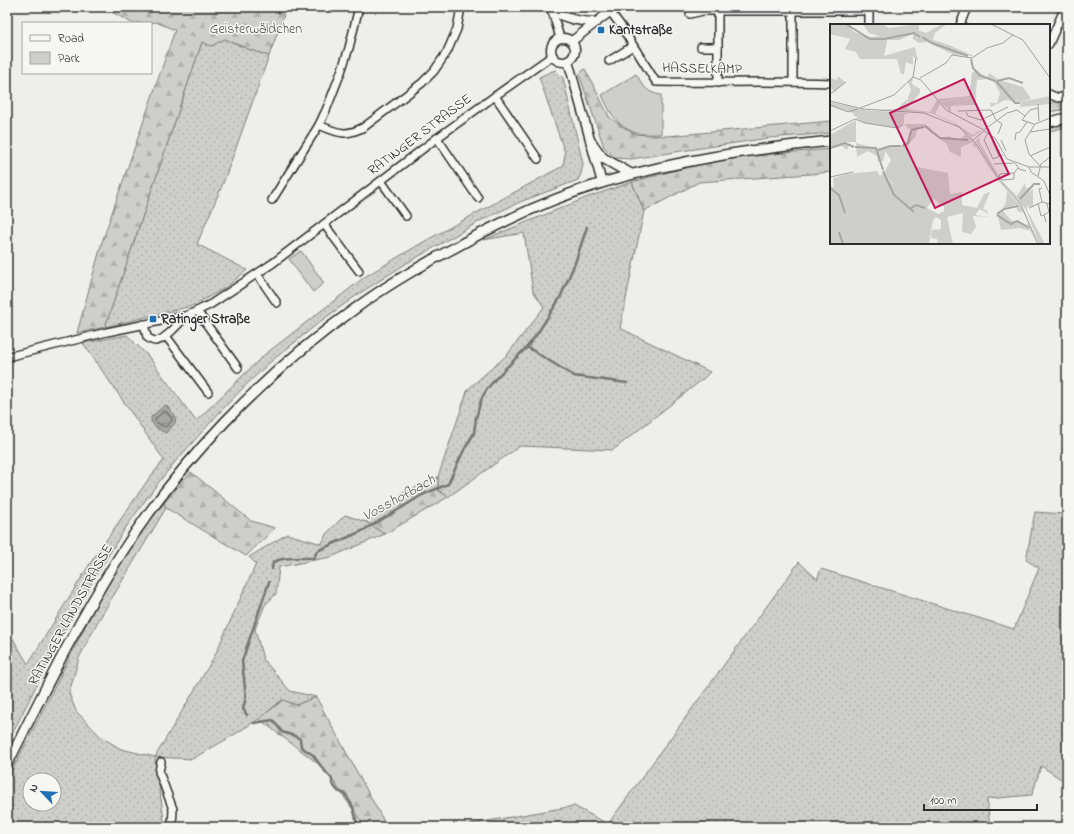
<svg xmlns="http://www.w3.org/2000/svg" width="1074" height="834" font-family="'Indie Flower',sans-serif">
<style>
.grass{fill:url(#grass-dots);stroke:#7c7c7a;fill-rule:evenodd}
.forest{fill:url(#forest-firs);stroke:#7c7c7a}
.park{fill:#cececa;stroke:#7c7c7a}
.water{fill:url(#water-waves);stroke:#757573}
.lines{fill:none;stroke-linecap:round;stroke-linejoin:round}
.shore{stroke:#5c5c5b;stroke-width:1}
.stream{stroke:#757573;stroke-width:2.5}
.minor-casing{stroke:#2b2b2b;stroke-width:10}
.tertiary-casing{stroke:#2b2b2b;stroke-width:11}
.secondary-casing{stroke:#2b2b2b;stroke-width:12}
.minor{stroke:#f6f6f2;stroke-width:7}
.tertiary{stroke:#f6f6f2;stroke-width:8}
.secondary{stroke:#f6f6f2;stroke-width:9}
.poi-dot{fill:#1f6fb2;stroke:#f6f6f2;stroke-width:1.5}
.labels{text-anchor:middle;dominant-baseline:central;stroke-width:3;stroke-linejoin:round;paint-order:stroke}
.park-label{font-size:14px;fill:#545453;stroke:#f6f6f2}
.poi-label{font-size:14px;font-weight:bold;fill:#2b2b2b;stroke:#f6f6f2;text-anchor:start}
.street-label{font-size:14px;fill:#2b2b2b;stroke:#f6f6f2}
.water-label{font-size:15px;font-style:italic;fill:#565655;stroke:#f6f6f2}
.inset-river{fill:none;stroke:#a6a6a3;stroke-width:2}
.inset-road{fill:none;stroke:#a0a09e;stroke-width:1}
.view{fill:#c2185b;fill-opacity:0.15;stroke:#c2185b;stroke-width:2}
.inset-edge{fill:none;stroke:#2b2b2b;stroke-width:2}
</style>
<defs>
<pattern id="grass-dots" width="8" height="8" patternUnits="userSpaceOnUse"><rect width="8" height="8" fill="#cececa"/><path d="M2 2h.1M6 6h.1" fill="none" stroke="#b1b1ae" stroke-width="1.8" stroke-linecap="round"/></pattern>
<pattern id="forest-firs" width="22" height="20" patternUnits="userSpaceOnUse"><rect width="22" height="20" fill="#cececa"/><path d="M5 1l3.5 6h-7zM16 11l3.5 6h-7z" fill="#b1b1ae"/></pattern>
<pattern id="water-waves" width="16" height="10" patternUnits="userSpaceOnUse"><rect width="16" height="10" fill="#a6a6a3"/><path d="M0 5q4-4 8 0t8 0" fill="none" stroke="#878785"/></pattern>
</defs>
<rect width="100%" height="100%" fill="#eeeeea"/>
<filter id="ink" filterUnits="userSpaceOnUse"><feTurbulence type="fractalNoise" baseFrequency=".025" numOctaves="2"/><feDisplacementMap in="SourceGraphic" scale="8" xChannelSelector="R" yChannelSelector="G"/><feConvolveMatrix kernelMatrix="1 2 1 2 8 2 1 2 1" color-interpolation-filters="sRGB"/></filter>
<g filter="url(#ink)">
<g class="grass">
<polygon points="225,39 248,49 269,56 224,181 197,244 247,270 225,288 192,306 105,327 202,42 211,46"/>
<polygon points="555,70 563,78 583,164 581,174 578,180 520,202 482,220 407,263 357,295 321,321 268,364 244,387 219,413 175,462 155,487 124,530 94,579 58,642 7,744 7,635 9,632 28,664 91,562 150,477 164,460 83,343 127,335 148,356 196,421 263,356 366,276 427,240 548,174 563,166 565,153 539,77"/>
<polygon points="632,182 644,211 620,328 710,372 703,379 613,450 520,446 448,497 438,490 438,477 468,389 507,355 544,307 533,291 524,233 483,240 588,197"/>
<path d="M164,503L166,508L97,623L79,658L69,693L76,711L101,737L121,749L155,757L214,657L256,564L249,557L287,534L322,544L326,534L345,515L366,522L385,534L331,557L279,567L276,594L265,605L255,629L263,659L290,691L316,697L296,705L282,700L259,719L227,739L192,759L155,757L165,827H7V781L93,611L132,543ZM30,780H54V804H30Z"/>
<polygon points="1035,512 1064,514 1067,516 1067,783 1041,766 1032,795 987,799 990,827 453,827 574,806 608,824 799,562 817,579 821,569 1014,629 1039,568 1026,560"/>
</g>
<g class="forest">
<polygon points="106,7 268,7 284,15 269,56 248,49 225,39 211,46 202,42 105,327 77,333 102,242 175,30 156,22 150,23 132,23 110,11"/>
<polygon points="585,69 610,118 634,134 667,136 831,121 831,133 769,138 688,150 631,159 615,158 604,147 579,74"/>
<polygon points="1067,99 1067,109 1049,112 1049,103"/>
<polygon points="1067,123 1067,127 1049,131 1049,126"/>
<polygon points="831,149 831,172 810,174 699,182 644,211 632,182 706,162 773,154"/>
<polygon points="191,472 251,521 275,528 246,556 166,508 164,503"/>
<polygon points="438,477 438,490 448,497 385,534 366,522 403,493"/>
<polygon points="316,697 387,827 365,827 324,768 259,719 283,700 296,705"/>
</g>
<g class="park">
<path d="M636,74C643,85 646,93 661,95V134C654,134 640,135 633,132C615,124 610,112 602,95Z"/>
<polygon points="301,251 324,283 313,292 289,259"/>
</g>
<path class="water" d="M165,405L167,406L176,417L175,423L166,433C159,430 150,425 151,417Z"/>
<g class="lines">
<polygon class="shore" points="164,411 167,412 172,419 171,422 165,427 156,422 155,420"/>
<g class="stream">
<polyline points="527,347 574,376 627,383"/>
<polyline points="272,569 273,562 282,559 292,558 314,558 317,551 362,531 398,510 422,495 448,484 463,452 474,433 476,418 481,400 487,389 497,377 527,347 537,334 560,298 575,263 587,227"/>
<polyline points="247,715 243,709 246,697 242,661 269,582"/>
<polyline points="254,723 273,720 282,732 295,736 300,739 301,747 313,755 323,769 332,779 332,784 338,791 345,794 353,807 358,827"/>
</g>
<g class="minor-casing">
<g id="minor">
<polyline points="551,7 560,38"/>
<polyline points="869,7 869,25"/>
<path d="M610,11L621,26L656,82C714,83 773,81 831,83"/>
<polyline points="793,11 793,82"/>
<polyline points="690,14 703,11 869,11"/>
<polyline points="960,25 967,7"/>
<polyline points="1049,44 1065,7"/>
<polyline points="701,47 718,47"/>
<polyline points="609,61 633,46"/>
<polyline points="718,83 718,11"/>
<polyline points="1049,94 1058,98 1067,96"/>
<polyline points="495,96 538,159"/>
<path d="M319,125C338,133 345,137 364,127L422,83L434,71L447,52L457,29L461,7"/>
<polyline points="437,138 478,198"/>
<polyline points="381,181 406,216"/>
<polyline points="272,200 319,125 327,108 341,72 349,48 359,7"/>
<polyline points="324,224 359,271"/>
<polyline points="257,274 277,303"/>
<polyline points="197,311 238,368"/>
<path d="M144,324L147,337C150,339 152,341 156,341C165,340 180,323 185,316"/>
<polyline points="166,336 208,392"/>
<polyline points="7,357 107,332 185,316 197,311 211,304 273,263 437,138 495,96 552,56"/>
<polyline points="161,762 159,772 173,809 172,827"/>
</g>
</g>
<g class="tertiary-casing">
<g id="tertiary">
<path d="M552,11C566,19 579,22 596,22"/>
<circle cx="563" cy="50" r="12"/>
<polyline points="572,41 616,7"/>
<polyline points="568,62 571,71 602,183"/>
</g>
</g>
<g class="secondary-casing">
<g id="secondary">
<polyline points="1049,122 1067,118"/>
<polyline points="591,142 603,158 631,174"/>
<path d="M7,765C42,695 77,623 119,557C179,462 264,373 356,308C387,285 420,266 454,248C502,221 552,198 605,182C678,160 754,149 831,141"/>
</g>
</g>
<use href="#minor" class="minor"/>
<use href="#tertiary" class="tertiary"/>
<use href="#secondary" class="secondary"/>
</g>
</g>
<g class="poi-dot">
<rect x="597" y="26" width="8" height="8" rx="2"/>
<rect x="149" y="315" width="8" height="8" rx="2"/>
</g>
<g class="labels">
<g class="park-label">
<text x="256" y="29">Geisterwäldchen</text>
</g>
<g class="poi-label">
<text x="609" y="30">Kantstraße</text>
<text x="161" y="319">Ratinger Straße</text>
</g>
<g class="street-label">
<text transform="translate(702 69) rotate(1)">HASSELKAMP</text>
<text transform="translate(420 135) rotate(-37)">RATINGER STRASSE</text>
<text transform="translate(71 615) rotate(-61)">RATINGER LANDSTRASSE</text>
</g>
<g class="water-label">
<text transform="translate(399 498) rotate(-29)">Vosshofbach</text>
</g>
</g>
<g transform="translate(830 24)">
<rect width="220" height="220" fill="#eeeeea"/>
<path d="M0,0H21L20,3L24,8L41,13L50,12L39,9L33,0H54L58,4L89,0V6L59,8L54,32L85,23L88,37L83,32V41L76,38L74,50H71L67,35H30L26,28L15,25L20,15L0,10ZM83,10L115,24L114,21H119L144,32L124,31L97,18L89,19L83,15ZM159,49L169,56L193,63L201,75L191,78L175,76L161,83L160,79H167L170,69L163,56L157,55ZM139,74L140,81L121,82V88L110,78ZM76,76L79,82L77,85L100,88L107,76L110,80L105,90L125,99L143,111L150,106L151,108L142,113L123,99L101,89L44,85H67ZM35,86L79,89L74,91V100H95L103,107V111L96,103L87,105L86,112L74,100L67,104L34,99L26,94ZM26,96V118H16L19,121L17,126L12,122L0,125V111ZM133,107L144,118L131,123V133L120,128L116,119L109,115L119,112L129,116L135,111ZM57,122L76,124L87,143L118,149L120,170L132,168V181L147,184L154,170L160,168L153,185L157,187L158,190L150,185L145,191L160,193L143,192L146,203L141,210L132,208L133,189L117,193L123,220H108L107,215L101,214L102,206L111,205V196L106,193L103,196L99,220H0V172L9,174L10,167L4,164L3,154L17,150L47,147L56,162H66L58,155L55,147L61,136L55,126ZM104,175L109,179V182H114V187L108,190L97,184ZM177,167L188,180L173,184L176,178ZM168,193L183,200L188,198L201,207L190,204L171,206Z" fill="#cececa" fill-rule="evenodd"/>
<path d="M112,0H117L105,9L103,16L119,21H114L115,24L83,10L69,16H57L59,8L84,5L96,9ZM147,46L157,55L147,56L145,81H140L139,74L110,78L108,75L139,72L142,49ZM8,52L15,58L5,68L0,63V54L7,56ZM83,54L82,60L90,65V69L79,82L77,76L81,66L78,58ZM0,78L35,86L36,88L29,93L24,92L23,89L0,82ZM81,107L86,112L76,124L59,123L76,122ZM152,109L149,114L150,119L172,157L187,172L195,159L193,153L196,164L203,163L195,171L197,186L215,220H209L196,186L166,151L146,117ZM144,118L167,154L194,186L207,220L199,204L188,198L180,200L166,192L172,186L182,197H189L197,201L198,198L194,189L187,187L186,177L170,159L158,142L147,124L142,121ZM26,119L48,125L57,122L53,137L48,138L47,132L38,127L27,133ZM55,147L58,156L66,162L64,164L56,162L50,152ZM0,161L10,167L13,175L0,172ZM15,176L31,191L24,197L21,194L15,199L12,196L9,205L3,204L0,207V204L15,193H19ZM23 205a6 6 0 1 1 12 0a6 6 0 1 1-12 0Z" fill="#cececa"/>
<path d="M220,72L219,80L190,83L191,78ZM203,165V182L195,183L191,173Z" fill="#cececa"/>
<path class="inset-river" d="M16,0L40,15H54L84,9L90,13M92,13L102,19L138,32M141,35L143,44L149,51L165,57M166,57L185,79H190M167,57L179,54L193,59M95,102L110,114L138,116M81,106L94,103M72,122L78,119L81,107M25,123L46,124L53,146M0,124L15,119L24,123M48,126L60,122H71M53,147L64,171L84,188M0,164L9,171L15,189M190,175L204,160H210M81,184L86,181L95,184M167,190L174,185L188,182M167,191L181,200L187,197L199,204M9,208L13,220"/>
<path class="inset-road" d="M161,0L193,16L220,54M83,53L86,34M90,54L116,39L122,31L142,34L157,24L173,19L183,11M0,70L16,58M0,77L33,85L94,89L129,103L145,118L168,154L191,181L208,220M208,80L209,97M0,81L18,88L28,85M30,84L64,71L83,53L91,56L116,86L154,106M128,87L161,86L166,96L172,100L168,110M136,88L138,92L151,96L178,83M25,95L35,99L67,104L73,101M204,100L192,96L200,86L208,84M154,106L177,89L187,86L195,92M0,107L25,95M154,107L165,114L177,135L199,143M200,108L220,105M158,109L154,116L163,135L173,131M143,116L154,107M162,116L169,132M171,116L176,127M185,116L186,109L190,108L197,98M200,132L220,123M185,139L189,145L196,147M164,140L184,139M210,142L199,130L195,116L205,100L220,94M199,143L201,148L214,157L220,171M199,143H220M184,149L170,150L169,152L172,156L184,155V149L188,144M208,152L211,140L220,133M0,153L23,148M212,164L209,165L212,178M208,179L211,192L214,191M199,184L212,178L220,180M216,198L214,191L219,188L217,180"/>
<path class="view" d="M134,55L179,150L105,184L60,89Z"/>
<rect width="220" height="220" class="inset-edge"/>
</g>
<rect width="1074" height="834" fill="none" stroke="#f6f6f2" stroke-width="24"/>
<rect x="12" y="12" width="1050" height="810" fill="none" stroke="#2b2b2b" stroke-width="1.5" filter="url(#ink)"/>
<rect x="22" y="22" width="130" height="52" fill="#f6f6f2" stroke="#a5a5a2"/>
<rect x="30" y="35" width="20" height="6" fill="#f6f6f2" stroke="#a5a5a2"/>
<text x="58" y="42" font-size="12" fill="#2b2b2b">Road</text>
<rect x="30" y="52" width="20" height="12" fill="#cececa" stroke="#a5a5a2"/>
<text x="58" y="62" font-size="12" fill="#2b2b2b">Park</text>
<g transform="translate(42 792) rotate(295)"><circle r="19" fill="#f6f6f2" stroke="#a5a5a2"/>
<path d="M0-3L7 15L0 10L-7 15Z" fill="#1f6fb2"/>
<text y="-6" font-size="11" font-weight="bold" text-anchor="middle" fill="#2b2b2b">N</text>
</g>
<path d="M924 804v6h113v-6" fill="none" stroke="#2b2b2b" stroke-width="2"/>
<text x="930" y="804" font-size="12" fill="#2b2b2b" stroke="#f6f6f2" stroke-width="3" paint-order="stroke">100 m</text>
</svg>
